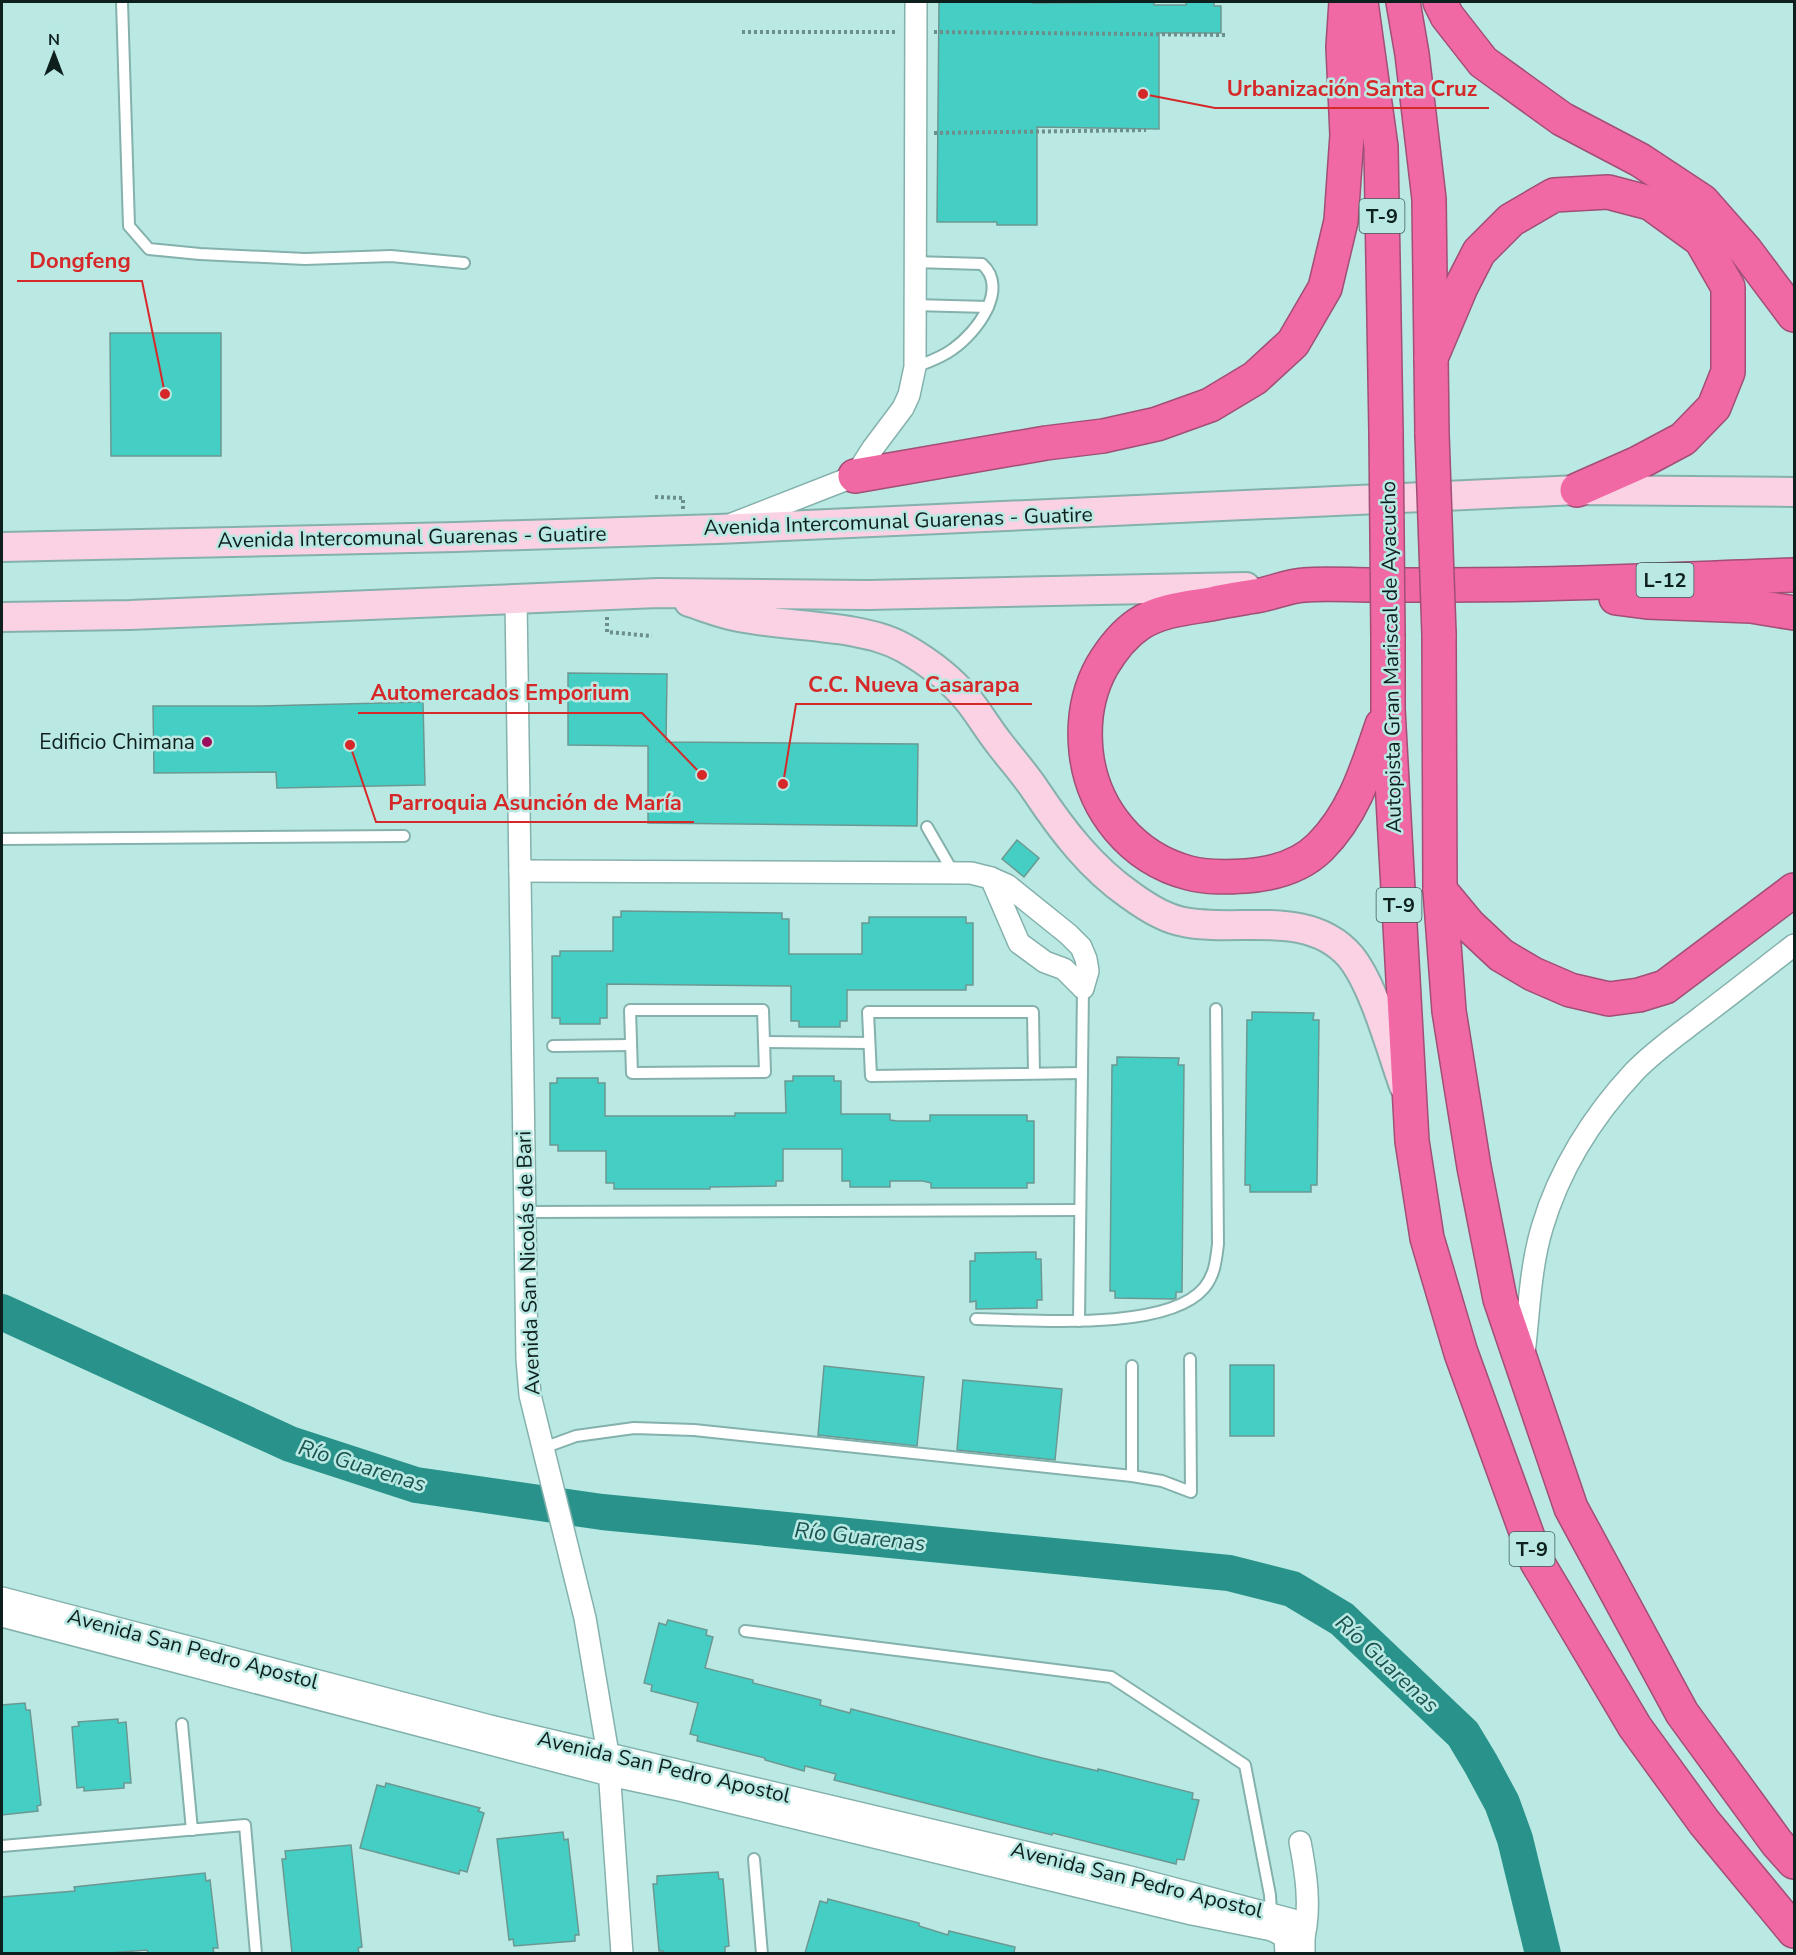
<svg xmlns="http://www.w3.org/2000/svg" width="1796" height="1955" font-family="'Nunito Sans',sans-serif">
<style>
.lines{fill:none;stroke-linecap:round;stroke-linejoin:round}
.river{stroke:#29938b;stroke-width:36}
.building{fill:#45cfc4;stroke:#6b9893;stroke-width:1.5}
.lane-casing{stroke:#84b1ac;stroke-width:14}
.street-casing{stroke:#84b1ac;stroke-width:24}
.secondary-casing{stroke:#84b1ac;stroke-width:32}
.highway-casing{stroke:#a14f75;stroke-width:36}
.path{stroke:#6d8f8b;stroke-width:4;stroke-dasharray:3 3;stroke-linecap:butt}
.lane{stroke:#fff;stroke-width:10}
.street{stroke:#fff;stroke-width:21}
.secondary{stroke:#fad2e4;stroke-width:28}
.highway{stroke:#f068a4;stroke-width:33}
.highway-bridge-casing{stroke:#a14f75;stroke-width:36;stroke-linecap:butt}
.highway-bridge{stroke:#f068a4;stroke-width:33}
.poi-dot{fill:#9c0e5d;stroke:#bae9e3;stroke-width:2}
.labels{text-anchor:middle;dominant-baseline:central;stroke-width:5;stroke-linejoin:round;paint-order:stroke}
.shield{fill:#bae9e3;stroke:#425c59;stroke-width:1.5}
.shield-label{font-size:20px;font-weight:bold;fill:#0e201e}
.street-label{font-size:21px;fill:#0e201e;stroke:#bae9e3}
.poi-label{font-size:21px;fill:#0e201e;stroke:#bae9e3;text-anchor:end}
.water-label{font-size:22px;font-style:italic;fill:#1a534f;stroke:#bae9e3}
.leader{fill:none;stroke:#d62828;stroke-width:2}
.callout-dot{fill:#d62828;stroke:#bae9e3;stroke-width:2}
.callout-label{font-size:22px;text-anchor:middle;font-weight:bold;fill:#d62828;stroke:#bae9e3;stroke-width:5;stroke-linejoin:round;paint-order:stroke}
</style>
<rect width="100%" height="100%" fill="#bae9e3"/>
<g class="lines">
<polyline class="river" points="2,1312 290,1444 416,1485 602,1512 1229,1573 1292,1589 1342,1619 1463,1734 1481,1764 1502,1803 1515,1839 1543,1954"/>
</g>
<g class="building">
<polygon points="939,2 1033,2 1033,3 1154,2 1154,5 1186,5 1186,2 1214,2 1214,6 1221,6 1221,33 1159,33 1159,129 1037,127 1037,225 997,225 997,222 937,222"/>
<polygon points="110,333 221,333 221,456 111,456"/>
<polygon points="568,673 667,674 666,742 918,744 917,826 648,823 648,746 568,745"/>
<polygon points="423,702 425,785 277,788 276,772 154,773 153,706 261,706"/>
<polygon points="1017,840 1039,858 1024,877 1002,859"/>
<polygon points="621,911 782,913 782,919 789,919 789,954 862,954 862,923 869,923 869,917 966,917 966,923 973,923 973,985 966,985 966,990 847,990 847,1021 840,1021 840,1027 799,1027 799,1021 791,1021 791,986 607,984 607,1018 600,1018 600,1024 560,1024 560,1018 552,1018 552,956 560,956 560,951 613,951 613,917 621,917"/>
<polygon points="1252,1012 1314,1013 1313,1020 1319,1020 1317,1185 1311,1185 1311,1192 1250,1192 1250,1185 1245,1185 1247,1020 1252,1020"/>
<polygon points="1117,1057 1179,1058 1178,1065 1184,1065 1182,1292 1176,1292 1176,1298 1173,1299 1115,1298 1115,1291 1110,1291 1112,1065 1117,1065"/>
<polygon points="793,1076 834,1076 834,1081 841,1081 841,1114 890,1114 890,1120 897,1121 930,1121 930,1115 1027,1115 1027,1121 1034,1121 1034,1183 1027,1183 1027,1188 931,1188 931,1183 923,1181 890,1181 890,1187 850,1187 850,1181 842,1181 842,1149 783,1149 783,1181 776,1181 776,1186 710,1187 710,1189 614,1189 614,1183 606,1183 606,1151 558,1151 558,1145 550,1145 550,1083 557,1083 557,1078 598,1078 598,1083 605,1083 605,1116 735,1116 735,1113 786,1113 785,1081 793,1081"/>
<polygon points="1036,1252 1036,1259 1041,1259 1042,1300 1037,1300 1037,1308 976,1309 976,1301 970,1302 970,1261 975,1261 975,1253"/>
<rect x="1230" y="1365" width="44" height="71"/>
<polygon points="824,1366 924,1377 917,1446 818,1435"/>
<polygon points="963,1380 1062,1389 1055,1460 957,1450"/>
<polygon points="668,1620 707,1630 706,1635 713,1637 705,1668 753,1680 753,1683 821,1700 820,1705 850,1713 851,1709 1042,1758 1098,1771 1098,1769 1193,1793 1192,1799 1199,1800 1184,1860 1177,1859 1176,1864 1053,1833 1052,1835 834,1780 836,1774 805,1766 804,1771 765,1760 765,1758 697,1741 698,1736 690,1734 698,1703 651,1691 652,1685 644,1683 659,1623 666,1625"/>
<polygon points="25,1703 26,1710 30,1710 41,1805 37,1806 38,1811 2,1815 2,1705"/>
<polygon points="118,1719 118,1723 126,1722 131,1783 124,1783 124,1788 84,1791 84,1787 77,1788 72,1727 79,1726 78,1722"/>
<polygon points="386,1783 480,1808 478,1811 484,1813 467,1872 460,1870 459,1874 360,1848 377,1785 385,1787"/>
<polygon points="563,1832 564,1840 568,1839 579,1935 575,1935 575,1941 514,1946 513,1939 509,1940 497,1839"/>
<polygon points="351,1845 362,1947 358,1948 359,1953 292,1953 282,1859 286,1859 285,1851"/>
<polygon points="718,1872 719,1879 723,1879 729,1946 725,1947 725,1953 664,1953 663,1951 659,1951 653,1884 657,1884 657,1876"/>
<polygon points="205,1873 206,1881 210,1880 218,1948 213,1948 214,1953 148,1953 147,1950 109,1953 2,1953 2,1897 75,1891 74,1887"/>
<polygon points="828,1899 919,1923 919,1926 948,1935 949,1931 1015,1947 1014,1953 805,1953 820,1901 827,1903"/>
</g>
<g class="lines">
<g class="lane-casing">
<g id="lane">
<polyline points="122,2 129,226 149,249 200,254 305,259 391,256 464,263"/>
<path d="M914,262L982,264C1010,289 976,333 953,349C941,358 928,362 915,367"/>
<polyline points="914,305 988,307"/>
<polyline points="927,827 953,872"/>
<polyline points="2,839 404,836"/>
<polygon points="630,1010 763,1010 765,1072 632,1073"/>
<polyline points="764,1042 869,1043"/>
<polyline points="553,1046 631,1045"/>
<polyline points="1034,1073 1033,1012 868,1012 871,1076 1082,1073"/>
<polyline points="525,1212 1079,1210"/>
<path d="M976,1319C1030,1320 1167,1332 1204,1288C1215,1275 1216,1260 1218,1244L1216,1009"/>
<polyline points="1079,1321 1083,988"/>
<polyline points="543,1448 576,1436 634,1428 694,1430 1132,1476 1162,1481 1191,1492 1190,1359"/>
<polyline points="1132,1476 1132,1366"/>
<polyline points="745,1631 1111,1677 1245,1765 1270,1895 1271,1914"/>
<polyline points="182,1724 192,1830"/>
<polyline points="2,1846 245,1825 256,1954"/>
<polyline points="754,1859 762,1954"/>
</g>
</g>
<g class="street-casing">
<g id="street">
<polyline points="732,524 855,476 873,448 903,408 909,395 915,367 916,2"/>
<polyline points="516,599 527,1359 530,1395 585,1618 608,1754 622,1954"/>
<polyline points="520,871 971,873 991,878 1007,885 1068,934 1081,947 1086,959 1088,971 1083,988"/>
<polyline points="991,878 1019,943 1045,962 1064,969 1083,988"/>
<path d="M1524,1354C1529,1313 1530,1268 1542,1228C1559,1170 1593,1116 1634,1072C1652,1053 1676,1036 1697,1020C1730,995 1762,970 1794,945"/>
<polyline points="2,1598 490,1726 1126,1876 1293,1920 1304,1937 1304,1954"/>
<polyline points="2,1616 609,1775 684,1791 1192,1914 1272,1930 1285,1937 1286,1954"/>
<path d="M1300,1842C1306,1873 1311,1906 1304,1937"/>
</g>
</g>
<g class="secondary-casing">
<g id="secondary">
<polyline points="2,547 456,537 718,529 1577,490 1794,492"/>
<path d="M689,602C705,607 722,614 739,617C775,624 813,625 850,631C870,635 886,638 904,648C927,661 952,680 969,701C980,715 988,729 999,743C1011,759 1025,774 1036,791C1062,830 1091,868 1130,895C1145,906 1166,919 1184,922C1238,933 1308,908 1350,956C1374,985 1391,1050 1404,1086"/>
<polyline points="2,617 130,615 658,593 868,595 1246,587"/>
</g>
</g>
<g class="highway-casing">
<g id="highway">
<polyline points="1361,2 1381,147 1386,432"/>
<polyline points="1403,2 1412,54 1429,199 1432,434"/>
<polyline points="1440,2 1447,16 1483,62 1562,119 1640,160 1702,201 1746,251 1794,315"/>
<polyline points="1431,358 1461,287 1479,252 1511,220 1554,195 1608,192 1650,203 1701,240 1728,287 1728,372 1714,407 1683,439 1638,463 1577,490"/>
<polyline points="855,476 1046,443 1103,436 1157,424 1210,405 1255,378 1293,343 1325,288 1341,221 1347,135 1343,47 1346,2"/>
<polyline points="1616,598 1647,602 1751,606 1794,613"/>
<polyline points="1439,634 1440,890 1449,1011 1474,1167 1500,1299 1571,1508 1682,1713 1777,1843 1794,1862"/>
<polyline points="1388,637 1388,709 1412,1141 1427,1238 1461,1353 1537,1562 1635,1727 1704,1822 1794,1931"/>
<path d="M1382,725C1367,769 1354,813 1320,847C1301,866 1272,874 1246,876C1228,877 1207,878 1189,873C1132,858 1092,809 1086,751C1083,721 1087,693 1102,666C1111,651 1124,634 1139,624C1160,610 1187,608 1211,604C1228,600 1244,598 1261,595C1275,592 1289,586 1304,585C1326,583 1350,585 1373,585C1427,585 1482,585 1537,584C1623,582 1709,578 1794,575"/>
<polyline points="1440,890 1469,925 1501,955 1533,974 1570,990 1609,999 1639,995 1665,987 1794,890"/>
</g>
</g>
<g class="path">
<polyline points="742,32 897,32"/>
<polyline points="934,32 1227,35"/>
<polyline points="934,133 1146,130"/>
<polyline points="655,497 683,498 683,509"/>
<polyline points="607,617 607,632 652,636"/>
</g>
<use href="#lane" class="lane"/>
<use href="#street" class="street"/>
<use href="#secondary" class="secondary"/>
<use href="#highway" class="highway"/>
<g class="highway-bridge-casing">
<g id="highway-bridge">
<polyline points="1386,432 1388,637"/>
<polyline points="1432,434 1439,634"/>
</g>
</g>
<use href="#highway-bridge" class="highway-bridge"/>
</g>
<circle class="poi-dot" cx="207" cy="742" r="6"/>
<g class="labels">
<g class="shield">
<rect x="1359.5" y="199" width="45" height="34" rx="4.5"/>
<rect x="1636.5" y="563" width="57" height="34" rx="4.5"/>
<rect x="1376.5" y="888" width="45" height="34" rx="4.5"/>
<rect x="1509.5" y="1532" width="45" height="34" rx="4.5"/>
</g>
<g class="shield-label">
<text x="1382" y="216">T-9</text>
<text x="1665" y="580">L-12</text>
<text x="1399" y="905">T-9</text>
<text x="1532" y="1549">T-9</text>
</g>
<g class="street-label">
<text transform="translate(898 521) rotate(-2)">Avenida Intercomunal Guarenas - Guatire</text>
<text transform="translate(412 537) rotate(-1)">Avenida Intercomunal Guarenas - Guatire</text>
<text transform="translate(1391 657) rotate(-91)">Autopista Gran Mariscal de Ayacucho</text>
<text transform="translate(528 1263) rotate(-92)">Avenida San Nicolás de Bari</text>
<text transform="translate(193 1649) rotate(15)">Avenida San Pedro Apostol</text>
<text transform="translate(664 1767) rotate(13)">Avenida San Pedro Apostol</text>
<text transform="translate(1137 1880) rotate(14)">Avenida San Pedro Apostol</text>
</g>
<g class="poi-label">
<text x="195" y="742">Edificio Chimana</text>
</g>
<g class="water-label">
<text transform="translate(362 1466) rotate(17)">Río Guarenas</text>
<text transform="translate(860 1537) rotate(6)">Río Guarenas</text>
<text transform="translate(1387 1664) rotate(43)">Río Guarenas</text>
</g>
</g>
<path class="leader" d="M1143 94L1215 108H1489M165 394L142 281H17M783 784L796 704H1032M702 775L642 713H358M350 745L376 822H694"/>
<g class="callout-dot">
<circle cx="1143" cy="94" r="6"/>
<circle cx="165" cy="394" r="6"/>
<circle cx="783" cy="784" r="6"/>
<circle cx="702" cy="775" r="6"/>
<circle cx="350" cy="745" r="6"/>
</g>
<g class="callout-label">
<text x="1352" y="96">Urbanización Santa Cruz</text>
<text x="80" y="268">Dongfeng</text>
<text x="914" y="692">C.C. Nueva Casarapa</text>
<text x="500" y="700">Automercados Emporium</text>
<text x="535" y="810">Parroquia Asunción de María</text>
</g>
<rect width="1796" height="1955" fill="none" stroke="#0e201e" stroke-width="6"/>
<g transform="translate(54 54)" stroke="#bae9e3" stroke-width="4.5" paint-order="stroke">
<path d="M0-4.5L10 22L0 15L-10 22Z" fill="#0e201e"/>
<text y="-9" font-size="16" font-weight="bold" text-anchor="middle" fill="#0e201e">N</text>
</g>
</svg>
